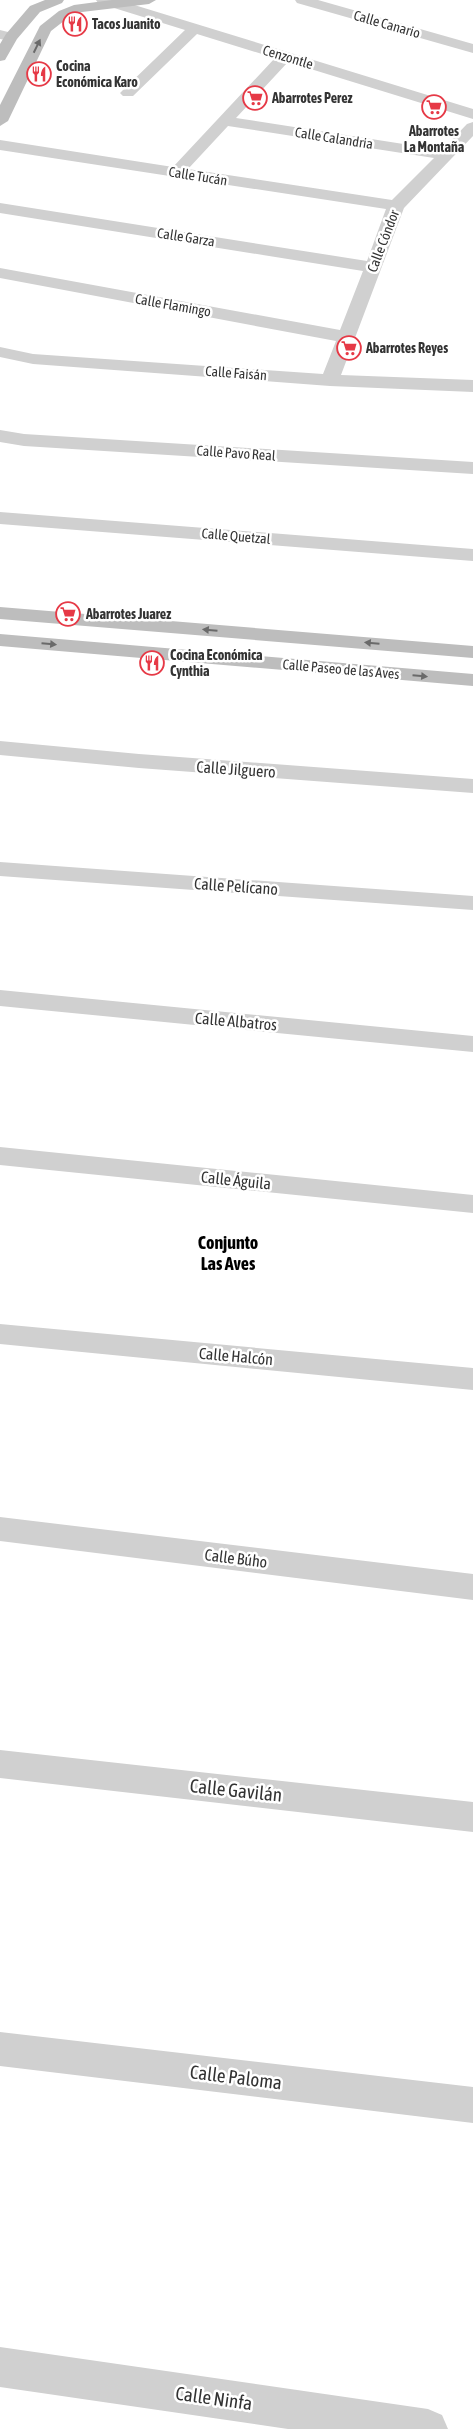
<svg xmlns="http://www.w3.org/2000/svg" width="473" height="2429" font-family="'Asap Condensed',sans-serif">
<style>
.lines{fill:none;stroke-linecap:round;stroke-linejoin:round}
.street{fill:#d0d0d0;fill-rule:evenodd}
.secondary{fill:#bdbdbd;fill-rule:evenodd}
.oneway{fill:#6a6a6a}
.labels{text-anchor:middle;dominant-baseline:central;stroke-width:5;stroke-linejoin:round;paint-order:stroke}
.far-poi-label{font-size:14px;font-weight:bold;fill:#333;stroke:#fff;text-anchor:start}
.far-street-label{font-size:14px;fill:#333;stroke:#fff}
.street-label{font-size:16px;fill:#333;stroke:#fff}
.neighbourhood-label{font-size:18px;font-weight:bold;fill:#000;stroke:#fff}
.near-street-label{font-size:19px;fill:#333;stroke:#fff}
</style>
<rect width="100%" height="100%" fill="#fff"/>
<g class="lines">
<g class="street">
<path d="M96,0H118L473,109V119L288,62L236,118L442,150L467,124L473,122V136L404,208L341,375L473,380V392L330,386L33,364L0,357V347L33,354L323,374L336,341L0,278V268L340,330L363,271L0,213V203L367,261L386,209L0,150V140L173,167L275,58L197,34L133,96H123L120,93L123,90L185,30L98,3ZM228,126L434,158L392,200L188,169Z"/>
<polygon points="295,0 318,0 473,44 473,53 297,3"/>
<polygon points="0,30 16,34 18,37 11,41 0,39"/>
<polygon points="0,430 24,434 473,462 473,474 24,446 0,442"/>
<polygon points="0,512 473,549 473,561 0,524"/>
<polygon points="0,741 139,754 473,779 473,793 139,768 0,755"/>
<polygon points="0,862 473,896 473,910 0,876"/>
<polygon points="0,990 473,1036 473,1052 0,1006"/>
<polygon points="0,1147 473,1195 473,1213 0,1165"/>
<polygon points="0,1324 473,1368 473,1390 0,1344"/>
<polygon points="0,1517 473,1574 473,1600 0,1541"/>
<polygon points="0,1750 473,1802 473,1832 0,1778"/>
<polygon points="0,2032 473,2087 473,2123 0,2066"/>
<polygon points="0,2347 428,2409 442,2415 448,2429 288,2429 0,2387"/>
</g>
<g class="secondary">
<polygon points="45,0 64,0 62,3 40,12 17,39 5,60 0,61 0,44 6,34 30,6"/>
<polygon points="112,0 156,0 149,4 82,12 69,17 51,31 8,121 0,126 0,105 40,26 59,11 74,5"/>
<polygon points="0,607 473,646 473,658 0,619"/>
<polygon points="0,634 473,674 473,686 0,646"/>
</g>
</g>
<defs><path id="oneway-solid" d="M-6-.8H1V-3.2L6.5 0L1 3.2V.8H-6Z" transform="scale(1.25)"/></defs>
<g class="oneway">
<use href="#oneway-solid" transform="translate(37 46) rotate(-64)"/>
<use href="#oneway-solid" transform="translate(210 630) rotate(-175)"/>
<use href="#oneway-solid" transform="translate(372 643) rotate(-175)"/>
<use href="#oneway-solid" transform="translate(49 644) rotate(5)"/>
<use href="#oneway-solid" transform="translate(420 676) rotate(5)"/>
</g>
<defs>
<g id="restaurant-ring" transform="scale(1.25)"><circle r="9.5" fill="#fff" stroke="#e63946" stroke-width="1.5"/><path d="M-5-6h1v4h1v-4h1v4h1v-4h1v5L-1.5 .5V6h-2V.5L-5-1ZM5-6V6H3V1.5H1.5Q1.5-4 5-6Z" fill="#e63946"/></g>
<g id="supermarket-ring" transform="scale(1.25)"><circle r="9.5" fill="#fff" stroke="#e63946" stroke-width="1.5"/><path d="M-6-5.5h2.5l.6 2H6L4.5 2H-2.5L-4.4-4H-6ZM-1.5 3.2a1.3 1.3 0 1 0 .1 0ZM3 3.2a1.3 1.3 0 1 0 .1 0Z" fill="#e63946"/></g>
</defs>
<g fill-rule="evenodd">
<use href="#restaurant-ring" x="75" y="24"/>
<use href="#restaurant-ring" x="39" y="74"/>
<use href="#supermarket-ring" x="255" y="98"/>
<use href="#supermarket-ring" x="434" y="107"/>
<use href="#supermarket-ring" x="349" y="348"/>
<use href="#supermarket-ring" x="68" y="614"/>
<use href="#restaurant-ring" x="152" y="663"/>
</g>
<g class="labels">
<g class="far-poi-label">
<text x="92" y="24">Tacos Juanito</text>
<text x="56" y="66">Cocina<tspan x="56" dy="16">Económica Karo</tspan></text>
<text x="272" y="98">Abarrotes Perez</text>
<text x="434" y="131" text-anchor="middle">Abarrotes<tspan x="434" dy="16">La Montaña</tspan></text>
<text x="366" y="348">Abarrotes Reyes</text>
<text x="86" y="614">Abarrotes Juarez</text>
<text x="170" y="655">Cocina Económica<tspan x="170" dy="16">Cynthia</tspan></text>
</g>
<g class="far-street-label">
<text transform="translate(387 24) rotate(16)">Calle Canario</text>
<text transform="translate(288 57) rotate(17)">Cenzontle</text>
<text transform="translate(334 138) rotate(9)">Calle Calandria</text>
<text transform="translate(198 176) rotate(9)">Calle Tucán</text>
<text transform="translate(186 237) rotate(9)">Calle Garza</text>
<text transform="translate(383 241) rotate(-69)">Calle Cóndor</text>
<text transform="translate(173 305) rotate(10)">Calle Flamingo</text>
<text transform="translate(236 373) rotate(4)">Calle Faisán</text>
<text transform="translate(236 453) rotate(4)">Calle Pavo Real</text>
<text transform="translate(236 536) rotate(5)">Calle Quetzal</text>
<text transform="translate(341 669) rotate(5)">Calle Paseo de las Aves</text>
</g>
<g class="street-label">
<text transform="translate(236 769) rotate(4)">Calle Jilguero</text>
<text transform="translate(236 886) rotate(4)">Calle Pelícano</text>
<text transform="translate(236 1021) rotate(5)">Calle Albatros</text>
<text transform="translate(236 1180) rotate(6)">Calle Águila</text>
<text transform="translate(236 1356) rotate(5)">Calle Halcón</text>
<text transform="translate(236 1558) rotate(7)">Calle Búho</text>
</g>
<g class="neighbourhood-label">
<text x="228" y="1242">Conjunto<tspan x="228" dy="21">Las Aves</tspan></text>
</g>
<g class="near-street-label">
<text transform="translate(236 1790) rotate(6)">Calle Gavilán</text>
<text transform="translate(236 2077) rotate(7)">Calle Paloma</text>
<text transform="translate(214 2398) rotate(8)">Calle Ninfa</text>
</g>
</g>
</svg>
